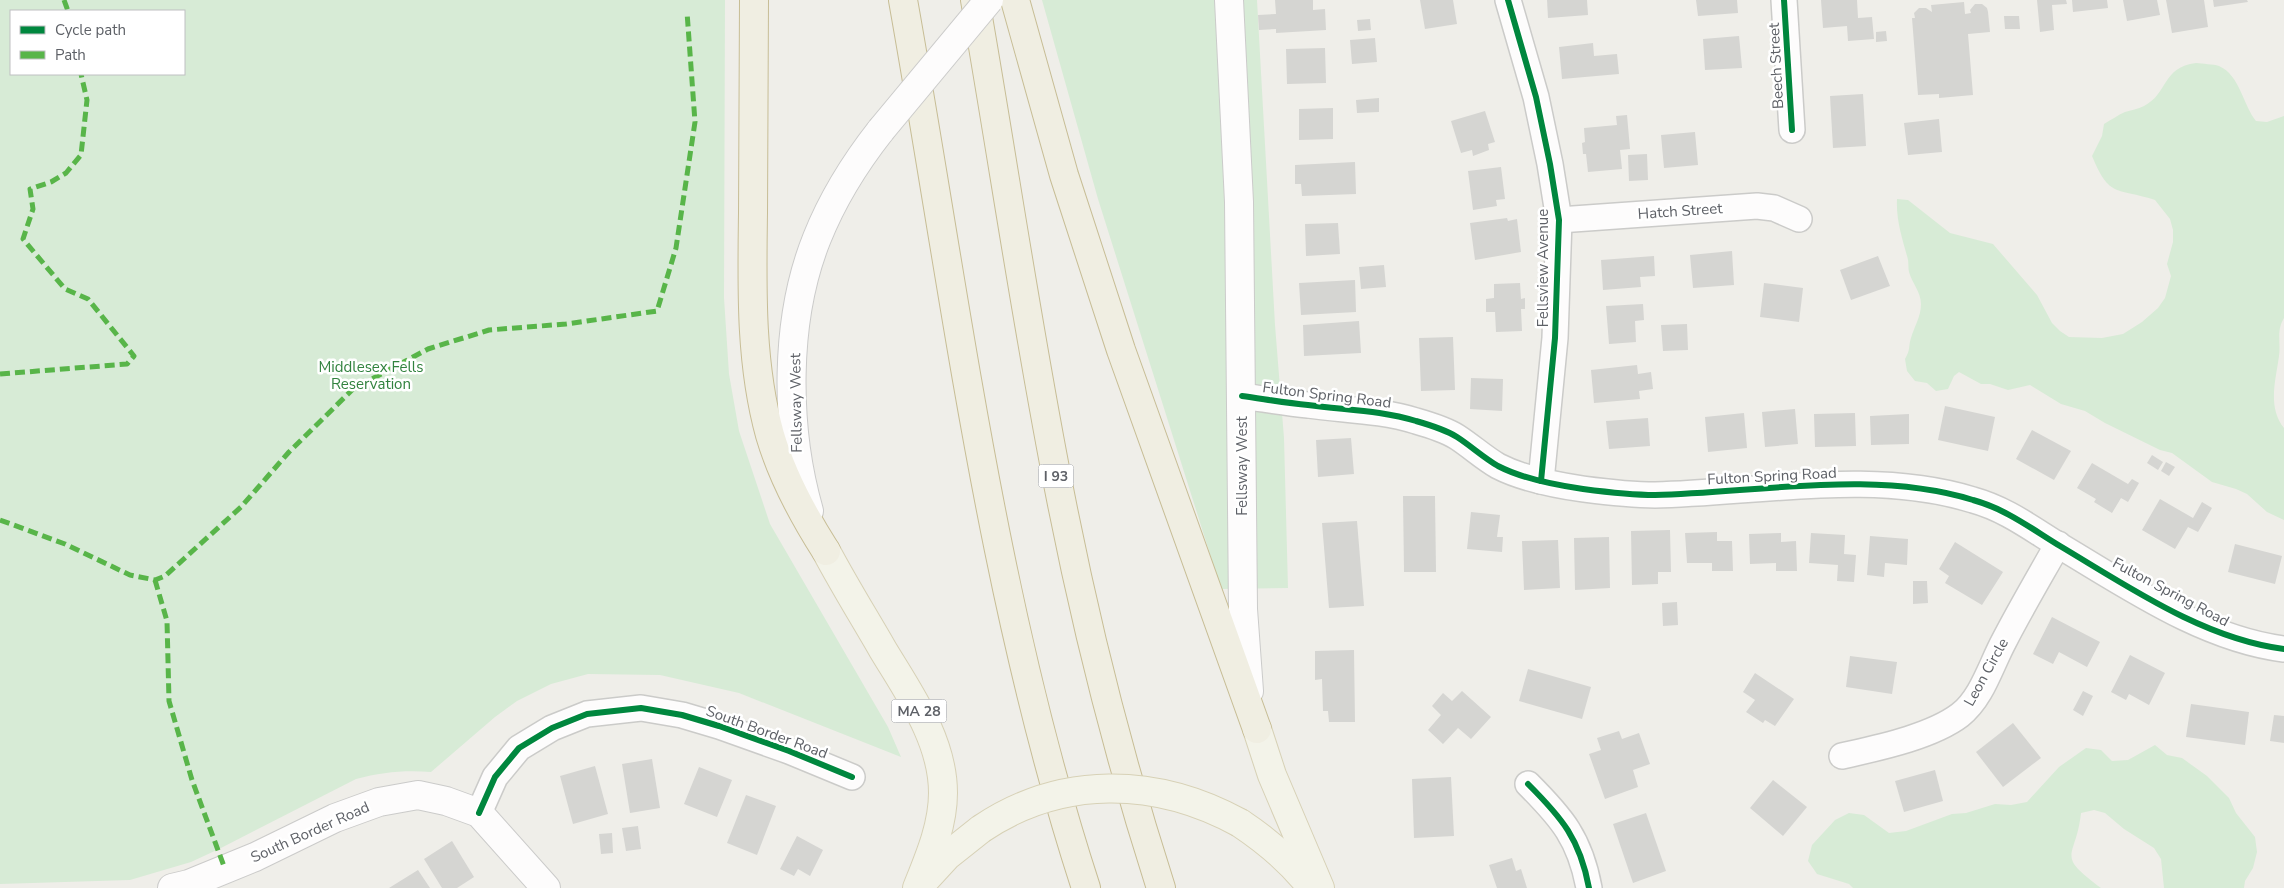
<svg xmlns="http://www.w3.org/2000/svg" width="2284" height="888" font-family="'Nunito Sans',sans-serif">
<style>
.green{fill:#d7ebd6;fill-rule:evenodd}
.building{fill:#d5d5d2}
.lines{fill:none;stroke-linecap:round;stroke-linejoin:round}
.street-casing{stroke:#cbcbc9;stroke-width:28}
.secondary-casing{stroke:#cbcbca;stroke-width:30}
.primary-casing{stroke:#d7d1b6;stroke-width:30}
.highway-casing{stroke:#c7bd95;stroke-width:30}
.street{stroke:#fdfcfc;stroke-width:25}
.secondary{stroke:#fdfcfc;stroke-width:28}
.primary{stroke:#f3f3e9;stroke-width:28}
.highway{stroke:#f0eee2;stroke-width:28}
.secondary-bridge-casing{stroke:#cbcbca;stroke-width:30;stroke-linecap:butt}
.primary-bridge-casing{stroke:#d7d1b6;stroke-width:30;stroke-linecap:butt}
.secondary-bridge{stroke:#fdfcfc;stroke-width:28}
.primary-bridge{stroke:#f3f3e9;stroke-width:28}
.quiet{stroke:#58b549;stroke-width:5;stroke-dasharray:10 5;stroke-linecap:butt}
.cycleway-casing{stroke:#fff;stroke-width:9}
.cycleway{stroke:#00873e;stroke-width:6}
.labels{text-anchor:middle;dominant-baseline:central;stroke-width:5;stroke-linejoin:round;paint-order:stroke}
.shield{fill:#fff;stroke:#8e9095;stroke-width:1}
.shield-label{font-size:14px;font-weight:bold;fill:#5e6167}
.street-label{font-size:15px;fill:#5e6167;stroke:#fff}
.park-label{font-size:15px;fill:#31823e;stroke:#fff}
</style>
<rect width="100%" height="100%" fill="#efeee9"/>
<g class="green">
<path d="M0,0H725L724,298L729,374L739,431L770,524L888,727L901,757L739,693L660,675L588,674L551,684L517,701L495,717L431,772C405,770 382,772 356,779L219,849L191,862L130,880L0,884ZM11,11H184V74H11Z"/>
<polygon points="1042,0 1257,0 1275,325 1284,438 1288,588 1221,589 1098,199"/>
<path d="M2196,63C2203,64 2213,64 2219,66C2240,75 2243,105 2256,121L2267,122L2284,116V318C2276,331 2281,342 2279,356C2276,379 2267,407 2284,428V520L2267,512L2247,494L2236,489L2212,482L2172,453L2160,450L2105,423L2085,411L2061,404L2030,385L2008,390L1990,384H1981L1959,372L1954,376L1948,389L1936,391L1927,383L1915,381L1907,371L1905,359C1911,349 1908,347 1911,338C1914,327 1921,317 1921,304C1921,292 1912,283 1909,272C1908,267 1909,261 1907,256C1902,237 1896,220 1897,199L1908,200L1950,233L1993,244L2037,295L2052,323L2060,331L2069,337L2102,338L2123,334L2142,322L2158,308L2165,298L2171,276L2167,264L2173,242V230L2170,219L2155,200C2116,187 2110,199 2092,156L2102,136L2104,124C2111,120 2118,115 2125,112C2131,110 2138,109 2144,106C2168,94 2162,67 2196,63Z"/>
<path d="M2155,745L2167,755L2182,758L2207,776L2229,798L2236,813L2255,837L2257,852L2253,868L2245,881L2244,888H2164L2161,859L2154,848L2124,829L2105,813L2094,810L2081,813C2076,860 2054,853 2101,888H1853L1849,884L1817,874L1808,861L1812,845L1835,820L1849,813L1864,815L1889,833L1906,831L1952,814L1966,813L1995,804L2011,805L2027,802L2059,767L2086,748L2101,750L2112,761L2128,760Z"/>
</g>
<g class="building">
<polygon points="1275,0 1313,0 1313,10 1325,9 1326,30 1276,33 1276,29 1259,30 1258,15 1276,14"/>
<polygon points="1420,0 1453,0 1457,24 1425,29"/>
<polygon points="1547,0 1587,0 1588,15 1548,18"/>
<polygon points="1696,0 1737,0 1738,13 1698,16"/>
<polygon points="1821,0 1857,0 1858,18 1872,17 1874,39 1848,41 1847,26 1823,28"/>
<polygon points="2037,0 2066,0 2067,4 2052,5 2054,30 2040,32"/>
<polygon points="2072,0 2107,0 2108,8 2073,12"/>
<polygon points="2123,0 2157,0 2160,15 2127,21"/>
<polygon points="2166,0 2204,0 2208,27 2172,33"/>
<polygon points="2213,0 2247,0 2248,2 2214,7"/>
<polygon points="1964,2 1965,14 1971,13 1970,10 1975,4 1982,4 1987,8 1988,12 1990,32 1968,34 1973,95 1939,98 1939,94 1918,95 1912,18 1915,18 1914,13 1919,8 1926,8 1932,12 1931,5"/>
<polygon points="2004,16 2019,16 2020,29 2005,29"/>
<polygon points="1370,19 1371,30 1358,31 1357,20"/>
<polygon points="1886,31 1887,41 1876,42 1876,32"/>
<polygon points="1739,36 1742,68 1705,70 1703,39"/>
<polygon points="1375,38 1377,62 1352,64 1350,40"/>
<polygon points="1593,43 1594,56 1617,54 1619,74 1562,79 1559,47"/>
<polygon points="1325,48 1326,83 1287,84 1286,49"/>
<polygon points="1863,94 1866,146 1833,148 1830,96"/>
<polygon points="1379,98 1379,112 1357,113 1356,100"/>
<polygon points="1333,108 1333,139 1299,140 1299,109"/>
<polygon points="1485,111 1495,142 1488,144 1489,150 1473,156 1472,150 1461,153 1451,121"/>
<polygon points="1627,115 1630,149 1620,150 1622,169 1588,172 1586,154 1583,154 1582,143 1585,142 1584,128 1617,125 1616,116"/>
<polygon points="1939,119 1942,152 1908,155 1904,123"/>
<polygon points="1695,132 1698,165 1664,168 1661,135"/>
<polygon points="1647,154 1648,180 1629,181 1628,155"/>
<polygon points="1355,162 1356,194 1302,196 1301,184 1295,184 1295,165"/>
<polygon points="1501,167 1505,199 1496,200 1497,206 1473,210 1468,171"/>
<polygon points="1507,218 1508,221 1517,219 1521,252 1475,260 1470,223"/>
<polygon points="1338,223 1340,254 1306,256 1305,224"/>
<polygon points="1732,251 1734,285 1693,288 1690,255"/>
<polygon points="1654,256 1655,276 1640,277 1641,287 1603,290 1601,260"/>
<polygon points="1878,256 1890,286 1851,300 1840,270"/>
<polygon points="1384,265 1386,287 1361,289 1359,267"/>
<polygon points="1355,280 1356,312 1301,315 1299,283"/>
<polygon points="1520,283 1521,299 1525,298 1525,309 1521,309 1522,331 1496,332 1495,312 1486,312 1486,299 1494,298 1494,284"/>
<polygon points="1764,283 1803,288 1799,322 1760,317"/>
<polygon points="1643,304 1644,320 1635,321 1636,342 1609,344 1606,306"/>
<polygon points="1359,321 1361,353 1304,356 1303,325"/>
<polygon points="1687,324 1688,350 1663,351 1661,325"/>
<polygon points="1453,337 1455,390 1421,391 1419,338"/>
<polygon points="1637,365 1638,374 1651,372 1653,389 1639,391 1640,399 1594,403 1591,370"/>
<polygon points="1471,378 1503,379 1502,411 1470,409"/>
<polygon points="1945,406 1995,417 1988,451 1938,440"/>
<polygon points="1795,409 1798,444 1765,447 1762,412"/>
<polygon points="1744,413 1747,448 1708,452 1705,417"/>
<polygon points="1855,413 1856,446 1815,447 1814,414"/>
<polygon points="1909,414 1909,444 1871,445 1870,416"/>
<polygon points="1648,418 1650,446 1609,449 1606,421"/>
<polygon points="2032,430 2071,451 2054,480 2016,459"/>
<polygon points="1351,438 1354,474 1318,477 1316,440"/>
<polygon points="2152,455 2163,462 2158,470 2147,463"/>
<polygon points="2166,462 2175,467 2169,476 2161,471"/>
<polygon points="2092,463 2128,484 2132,479 2139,483 2128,502 2121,498 2112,513 2094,502 2096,499 2077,488"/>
<polygon points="1403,496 1435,496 1436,572 1404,572"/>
<polygon points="2160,499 2193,518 2202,502 2212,508 2198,532 2188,527 2175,549 2142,530"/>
<polygon points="1471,512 1500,515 1497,537 1503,537 1502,552 1467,549"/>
<polygon points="1357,521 1364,606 1329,608 1322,523"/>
<polygon points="1670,530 1671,572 1658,572 1658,584 1632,585 1631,531"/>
<polygon points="1717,532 1717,541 1732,541 1733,571 1712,571 1712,563 1687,563 1685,533"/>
<polygon points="1781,533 1781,542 1796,541 1797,571 1776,571 1776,563 1750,564 1749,534"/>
<polygon points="1811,533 1845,535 1844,554 1856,555 1854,582 1837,581 1838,565 1809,563"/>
<polygon points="1870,536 1908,539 1907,565 1885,563 1884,577 1867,575"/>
<polygon points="1609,537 1610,588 1575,590 1574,538"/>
<polygon points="1558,540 1560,588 1524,590 1522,541"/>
<polygon points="1955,542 2003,572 1982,605 1945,583 1949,576 1939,569"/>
<polygon points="2235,544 2282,556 2275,584 2228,572"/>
<polygon points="1913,581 1927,581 1928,603 1913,604"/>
<polygon points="1677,602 1678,625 1663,626 1662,603"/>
<polygon points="2052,617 2100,642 2087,667 2059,652 2053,664 2033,654"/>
<polygon points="1354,650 1355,722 1329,722 1328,711 1323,711 1322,679 1315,680 1315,651"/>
<polygon points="2130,655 2165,673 2149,705 2129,694 2126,700 2111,692"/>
<polygon points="1850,656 1897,662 1892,694 1846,687"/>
<polygon points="1528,669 1591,687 1582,719 1519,701"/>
<polygon points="1755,673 1794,699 1775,726 1765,720 1763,723 1746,712 1755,700 1743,692"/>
<polygon points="1462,691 1491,717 1471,739 1458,728 1443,744 1428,730 1441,715 1432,706 1443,693 1452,701"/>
<polygon points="2083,691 2093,696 2083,716 2073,710"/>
<polygon points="2191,704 2249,712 2245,745 2186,737"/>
<polygon points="2274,715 2284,716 2284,743 2270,741"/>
<polygon points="2013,723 2041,758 2003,787 1976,752"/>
<polygon points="1619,731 1622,739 1639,733 1650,764 1633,770 1638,787 1605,799 1589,754 1601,750 1597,738"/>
<polygon points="652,759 660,808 630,813 622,764"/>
<polygon points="595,766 608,814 573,824 560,776"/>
<polygon points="699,767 732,780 717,817 684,804"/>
<polygon points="1935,770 1943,801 1904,812 1895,781"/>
<polygon points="1451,777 1454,836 1414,838 1412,779"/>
<polygon points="1773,780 1807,807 1783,836 1750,808"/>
<polygon points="746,795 776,806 757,855 727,843"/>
<polygon points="1646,813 1666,871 1633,883 1613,824"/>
<polygon points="638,826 641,849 626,851 622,828"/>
<polygon points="612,833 613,853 601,854 599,834"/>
<polygon points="797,836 823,850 810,876 798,869 794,876 780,869"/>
<polygon points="452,841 474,877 457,888 442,888 424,859"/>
<polygon points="1512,858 1516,871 1521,869 1527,888 1497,888 1489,865"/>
<polygon points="418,870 430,888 389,888"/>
</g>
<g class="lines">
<g class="street-casing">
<g id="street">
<polyline points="1508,0 1536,97 1550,164 1559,220 1555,338 1541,481"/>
<polyline points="1784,0 1792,130"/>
<polyline points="1559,220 1757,206 1774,208 1799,219"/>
<path d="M1242,396C1264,399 1286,403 1308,405C1344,410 1381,410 1416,421C1430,425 1446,430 1457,437C1471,446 1484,458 1498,466C1523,479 1555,485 1583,489C1606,492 1631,495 1655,495C1757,493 1873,469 1973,500C2006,509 2032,529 2060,546C2129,587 2204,639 2284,649"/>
<path d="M1842,756C1877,748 1931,737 1960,715C1982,698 1991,665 2004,641C2021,608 2040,576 2058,544"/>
<path d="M1528,784C1562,818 1580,839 1589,888"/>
<polyline points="479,813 495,777 519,748 552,728 587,714 641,708 682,715 719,726 789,751 852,777"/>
</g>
</g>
<g class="secondary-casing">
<g id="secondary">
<polyline points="1229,0 1239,202 1243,609 1249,691"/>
<path d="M809,511C785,427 784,320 817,238C833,198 855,163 881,130"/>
<polyline points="172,888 189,884 255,857 335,818 379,802 418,795 446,801 479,813 546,888"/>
</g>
</g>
<g class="primary-casing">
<g id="primary">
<path d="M826,551C844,585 864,617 883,650C909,693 943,740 943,793C943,826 929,858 917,888"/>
<polyline points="1257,729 1272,775 1320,888"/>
<path d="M1240,823C1267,841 1291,861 1311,887"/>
<polyline points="925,880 947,856 981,829"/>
</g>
</g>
<g class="highway-casing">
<g id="highway">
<path d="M754,0C754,71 753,142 753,213C752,287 750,363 770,435C782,476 803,515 826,551"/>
<path d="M903,0C956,297 992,600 1086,888"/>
<path d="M975,0C1004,166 1028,334 1061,499C1087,631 1120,761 1161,888"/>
<polyline points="1015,0 1064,175 1121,350 1257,729"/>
</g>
</g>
<use href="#street" class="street"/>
<use href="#secondary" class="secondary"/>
<use href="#primary" class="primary"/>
<use href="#highway" class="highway"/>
<g class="secondary-bridge-casing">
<polyline id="secondary-bridge" points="881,130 989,0"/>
</g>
<g class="primary-bridge-casing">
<path id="primary-bridge" d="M981,829C1061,775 1156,777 1240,823"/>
</g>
<use href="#secondary-bridge" class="secondary-bridge"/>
<use href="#primary-bridge" class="primary-bridge"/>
<g class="quiet">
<polyline points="64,0 68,11"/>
<polyline points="0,374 127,364 134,356 88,299 65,289 23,239 33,209 30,189 51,182 66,173 81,155 87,100 81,74"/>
<polyline points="0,520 65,544 130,575 155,580 165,576 241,507 289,452 353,389 428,349 489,330 566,324 657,311 676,248 695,122 687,12"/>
<polyline points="155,580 167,621 169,701 192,780 225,869"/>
</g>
<g class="cycleway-casing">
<g id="cycleway">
<polyline points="1508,0 1536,97 1550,164 1559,220 1555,338 1541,481"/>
<polyline points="1784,0 1792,130"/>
<path d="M1242,396C1264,399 1286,403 1308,405C1344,410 1381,410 1416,421C1430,425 1446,430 1457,437C1471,446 1484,458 1498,466C1523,479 1555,485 1583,489C1606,492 1631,495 1655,495C1757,493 1873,469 1973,500C2006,509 2032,529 2060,546C2129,587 2204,639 2284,649"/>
<path d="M1528,784C1562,818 1580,839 1589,888"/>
<polyline points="479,813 495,777 519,748 552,728 587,714 641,708 682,715 719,726 789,751 852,777"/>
</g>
</g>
<use href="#cycleway" class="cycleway"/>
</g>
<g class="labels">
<g class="shield">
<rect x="1038.5" y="464.5" width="35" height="23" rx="4"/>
<rect x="891.5" y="699.5" width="55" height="23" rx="4"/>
</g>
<g class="shield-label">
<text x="1056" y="476">I 93</text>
<text x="919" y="711">MA 28</text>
</g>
<g class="street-label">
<text transform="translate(1776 66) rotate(-93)">Beech Street</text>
<text transform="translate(1680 211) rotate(-4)">Hatch Street</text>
<text transform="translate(1543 268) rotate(-90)">Fellsview Avenue</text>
<text transform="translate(1327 395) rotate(7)">Fulton Spring Road</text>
<text transform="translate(796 403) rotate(-91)">Fellsway West</text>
<text transform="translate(1242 466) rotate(-90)">Fellsway West</text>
<text transform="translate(1772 476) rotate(-3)">Fulton Spring Road</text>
<text transform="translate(2171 592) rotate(28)">Fulton Spring Road</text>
<text transform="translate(1986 672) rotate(-61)">Leon Circle</text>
<text transform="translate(767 732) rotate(20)">South Border Road</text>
<text transform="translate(310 832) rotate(-24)">South Border Road</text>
</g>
<g class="park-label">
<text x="371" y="367">Middlesex Fells<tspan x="371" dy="17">Reservation</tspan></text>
</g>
</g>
<rect x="10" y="10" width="175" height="65" fill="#ffffff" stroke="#bfc0c2"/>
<rect x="20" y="26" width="25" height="8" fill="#00873e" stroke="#bfc0c2"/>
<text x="55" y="35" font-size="15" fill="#5e6167">Cycle path</text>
<rect x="20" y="51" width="25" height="8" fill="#58b549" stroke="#bfc0c2"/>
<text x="55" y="60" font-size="15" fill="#5e6167">Path</text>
</svg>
